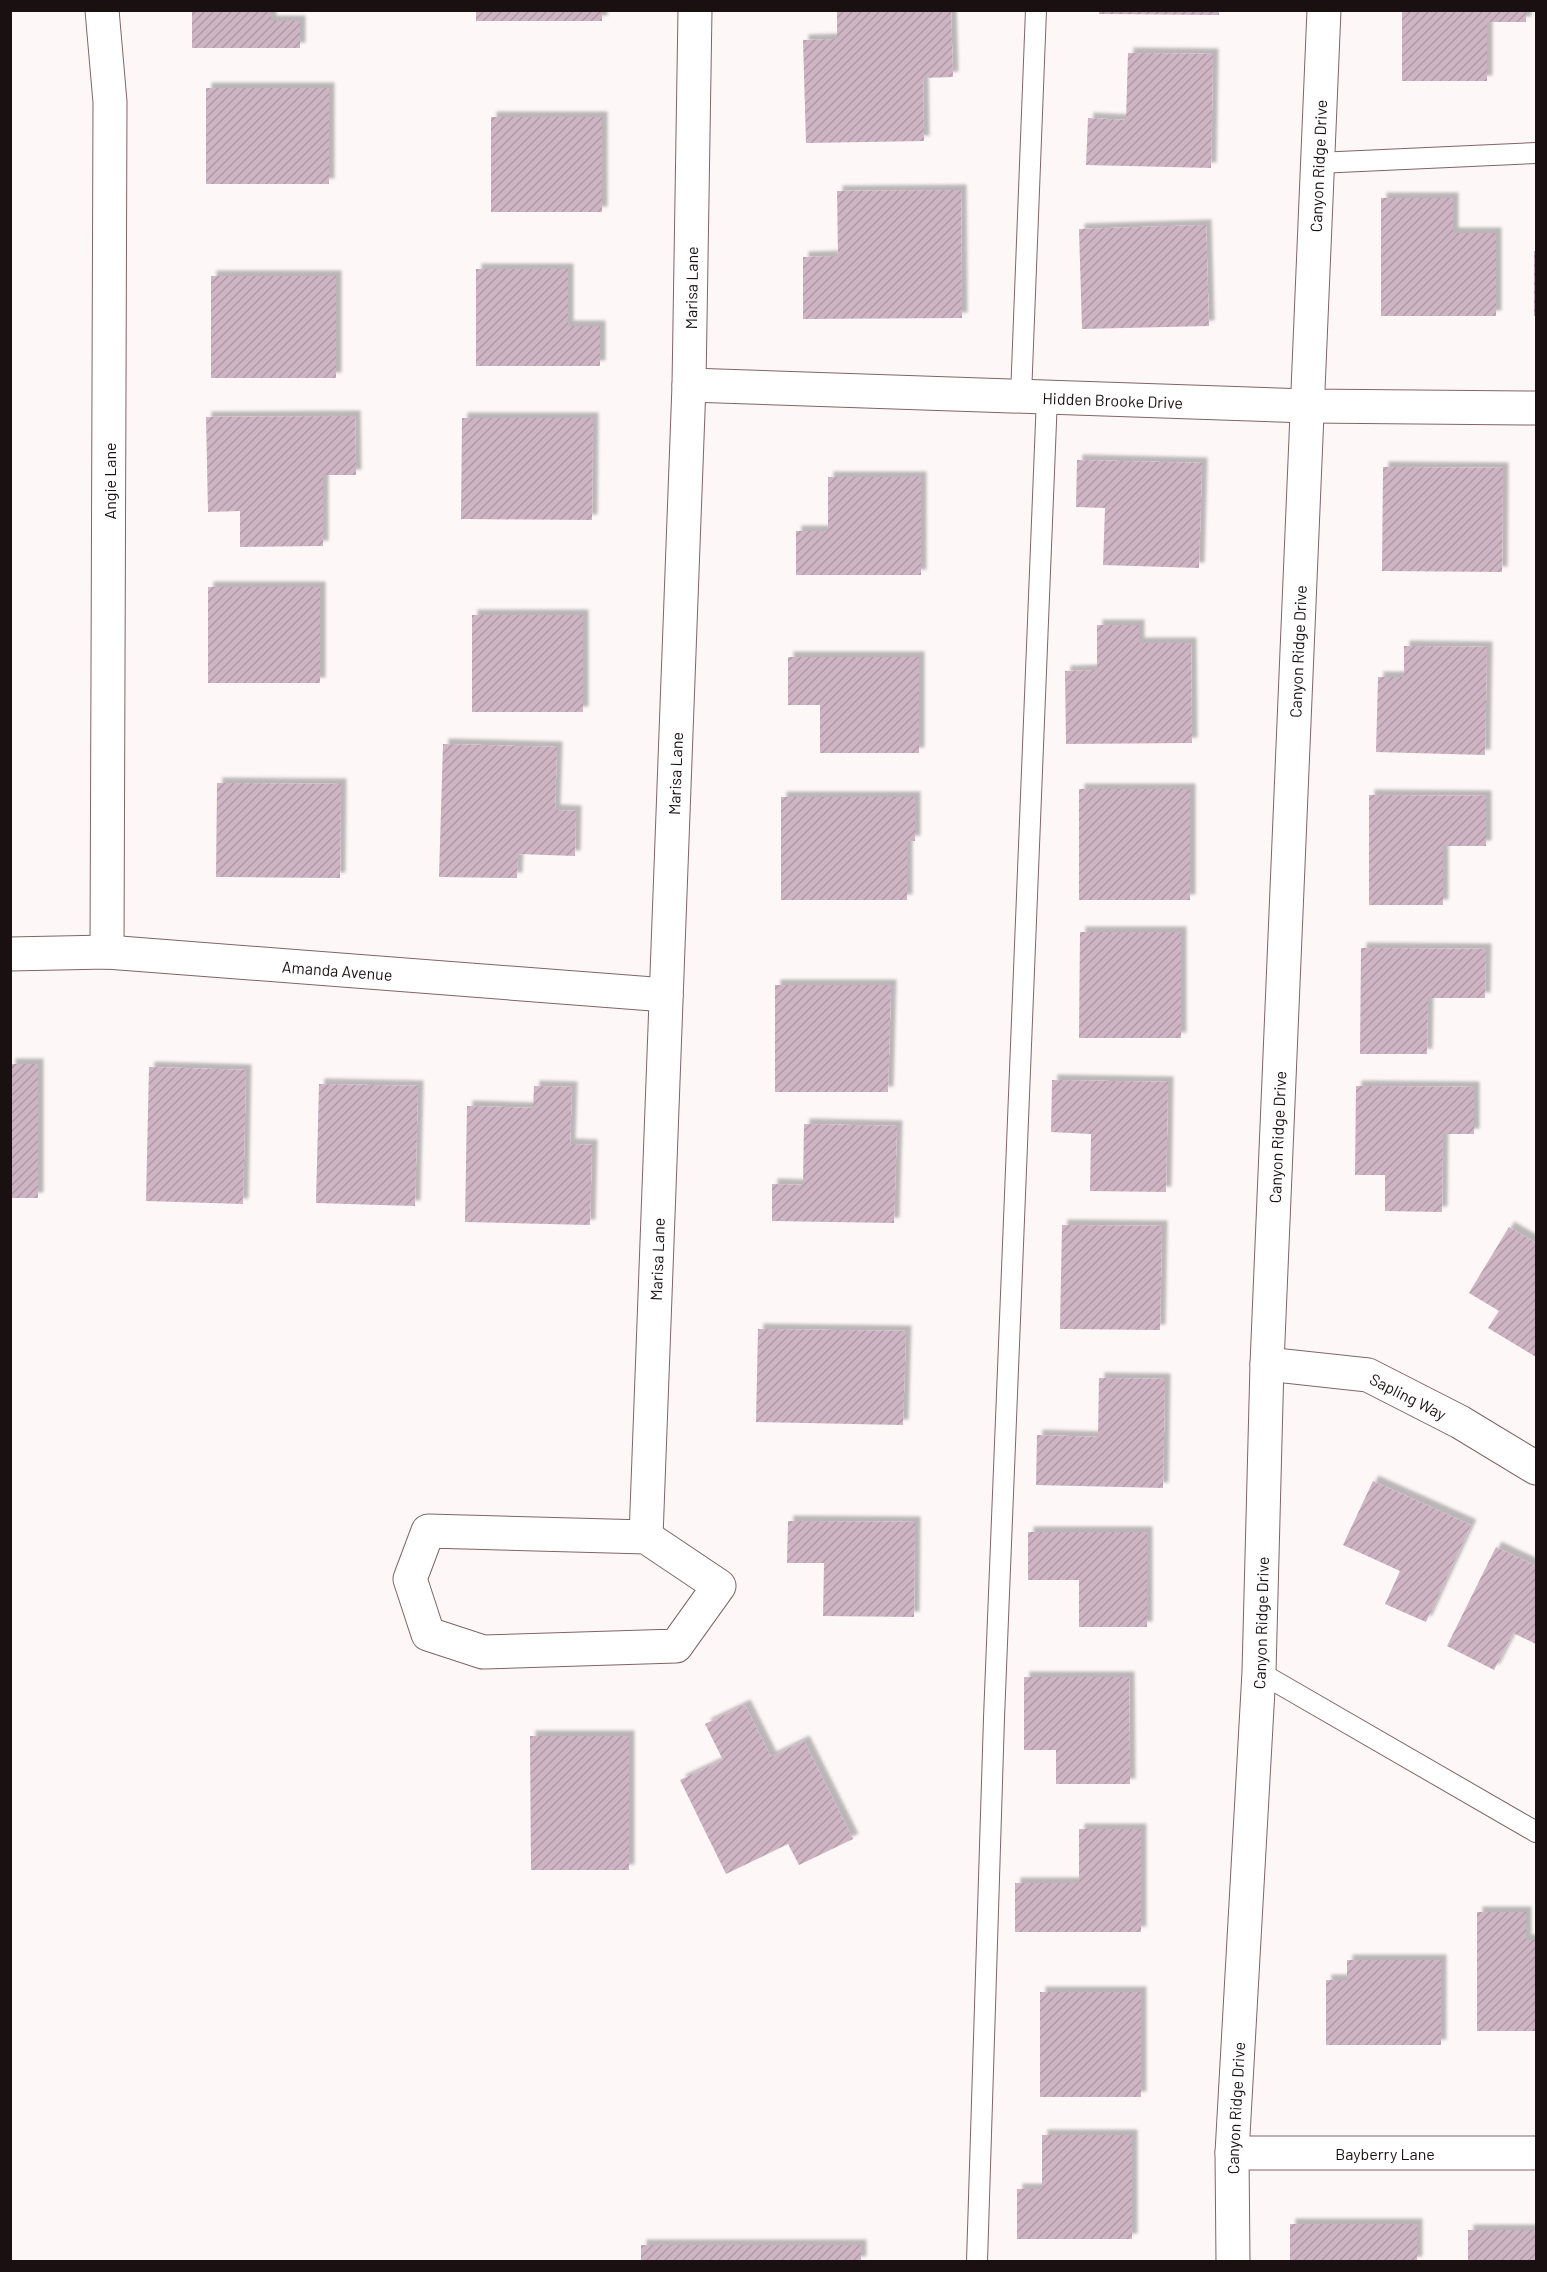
<svg xmlns="http://www.w3.org/2000/svg" width="1547" height="2272" font-family="Barlow,sans-serif">
<style>
.building{fill:url(#building-hatch);filter:url(#shadow)}
.lines{fill:none;stroke-linecap:round;stroke-linejoin:round}
.service-casing{stroke:#816467;stroke-width:22}
.minor-casing{stroke:#816467;stroke-width:35}
.service{stroke:#fff;stroke-width:20}
.minor{stroke:#fff;stroke-width:33}
.labels{text-anchor:middle;dominant-baseline:central;stroke-width:4.5;stroke-linejoin:round;paint-order:stroke}
.street-label{font-size:16px;fill:#1b1011;stroke:#fff}
</style>
<defs>
<pattern id="building-hatch" width="6" height="6" patternUnits="userSpaceOnUse" patternTransform="scale(1.5)"><rect width="6" height="6" fill="#cfb4c4"/><path d="M-1 1l2-2M0 6l6-6M5 7l2-2" fill="none" stroke="#b19aa7"/></pattern>
<filter id="shadow"><feDropShadow dx="5.5" dy="-5.5" stdDeviation="1.5" flood-color="#0004"/></filter>
</defs>
<rect width="100%" height="100%" fill="#fef7f8"/>
<g class="building">
<polygon points="192,10 271,10 271,21 300,21 300,48 192,48"/>
<rect x="476" y="10" width="126" height="11"/>
<polygon points="951,10 953,77 923,78 924,141 806,143 803,40 837,39 837,12"/>
<polygon points="1099,10 1219,10 1219,15 1099,14"/>
<polygon points="1402,10 1526,10 1526,22 1487,22 1487,81 1402,81"/>
<polygon points="1128,53 1213,54 1211,168 1086,165 1088,118 1126,120"/>
<rect x="206" y="88" width="123" height="96"/>
<rect x="491" y="117" width="111" height="95"/>
<polygon points="961,190 962,318 803,319 803,257 838,256 837,191"/>
<polygon points="1381,198 1453,198 1453,233 1496,233 1496,316 1381,316"/>
<polygon points="1206,225 1209,326 1082,329 1079,229"/>
<rect x="1534" y="251" width="2" height="65"/>
<polygon points="476,269 568,269 568,326 600,326 600,366 476,366"/>
<rect x="211" y="276" width="125" height="102"/>
<polygon points="355,416 356,475 323,475 323,546 240,547 240,511 208,512 206,417"/>
<polygon points="462,418 593,418 592,520 461,519"/>
<polygon points="1077,460 1202,463 1199,568 1103,565 1105,508 1076,507"/>
<polygon points="1383,467 1503,468 1502,572 1382,571"/>
<polygon points="828,477 921,477 921,575 796,575 796,531 828,531"/>
<rect x="208" y="587" width="112" height="96"/>
<rect x="472" y="615" width="111" height="97"/>
<polygon points="1097,625 1139,625 1139,643 1191,643 1192,743 1066,744 1065,671 1097,670"/>
<polygon points="1404,646 1487,647 1485,755 1376,752 1378,677 1404,677"/>
<polygon points="788,657 919,657 919,753 820,753 820,705 788,705"/>
<polygon points="443,744 557,747 555,810 576,811 575,856 518,854 517,878 439,877"/>
<polygon points="217,783 341,784 340,878 216,877"/>
<rect x="1079" y="789" width="111" height="111"/>
<polygon points="1369,795 1486,796 1486,846 1443,846 1443,905 1369,905"/>
<polygon points="781,797 915,797 915,841 907,841 907,900 781,900"/>
<polygon points="1080,932 1181,932 1181,1038 1079,1038"/>
<polygon points="1361,948 1486,949 1485,998 1428,998 1427,1054 1360,1054"/>
<polygon points="775,985 891,985 888,1092 775,1092"/>
<rect x="10" y="1064" width="28" height="134"/>
<polygon points="149,1067 246,1070 243,1204 146,1201"/>
<polygon points="1052,1080 1168,1082 1166,1192 1090,1191 1091,1134 1051,1132"/>
<polygon points="319,1084 418,1086 415,1206 316,1203"/>
<polygon points="534,1086 572,1087 570,1144 592,1145 590,1225 465,1222 467,1106 533,1108"/>
<polygon points="1356,1086 1474,1087 1474,1134 1443,1134 1442,1212 1385,1211 1385,1175 1355,1175"/>
<polygon points="804,1124 897,1126 894,1223 772,1221 772,1184 803,1185"/>
<polygon points="1062,1225 1162,1226 1160,1330 1060,1329"/>
<polygon points="1509,1227 1536,1243 1536,1357 1488,1328 1499,1311 1469,1293"/>
<polygon points="758,1329 906,1331 903,1425 756,1422"/>
<polygon points="1099,1378 1165,1379 1163,1488 1036,1485 1037,1435 1098,1437"/>
<polygon points="1373,1481 1471,1525 1426,1622 1385,1604 1400,1571 1343,1545"/>
<polygon points="788,1521 915,1522 914,1617 823,1616 824,1563 787,1563"/>
<polygon points="1028,1532 1147,1532 1147,1627 1079,1627 1079,1580 1028,1580"/>
<polygon points="1496,1547 1536,1566 1536,1644 1513,1633 1494,1670 1447,1646"/>
<polygon points="1024,1677 1129,1677 1130,1784 1056,1784 1056,1750 1024,1750"/>
<polygon points="745,1705 771,1757 804,1741 853,1839 799,1865 788,1844 726,1874 680,1780 723,1760 705,1724"/>
<polygon points="530,1736 629,1736 629,1870 531,1870"/>
<polygon points="1079,1829 1141,1829 1141,1932 1015,1932 1015,1883 1079,1883"/>
<polygon points="1477,1912 1526,1912 1526,1940 1536,1940 1536,2031 1477,2031"/>
<polygon points="1347,1960 1441,1960 1441,2045 1326,2045 1326,1980 1347,1980"/>
<rect x="1040" y="1992" width="101" height="105"/>
<polygon points="1042,2135 1132,2135 1132,2239 1017,2239 1017,2189 1042,2189"/>
<rect x="1290" y="2224" width="127" height="38"/>
<rect x="1468" y="2230" width="68" height="32"/>
<rect x="641" y="2245" width="220" height="17"/>
</g>
<g class="lines">
<g class="service-casing">
<g id="service">
<polyline points="1317,163 1536,153"/>
<polyline points="1021,396 1036,10"/>
<polyline points="1259,1672 1536,1832"/>
<polyline points="977,2262 994,1718 1047,397"/>
</g>
</g>
<g class="minor-casing">
<g id="minor">
<polyline points="102,10 110,102 107,952"/>
<path id="s1" d="M689,385L1308,406L1536,408"/>
<path id="s2" d="M10,954L107,952L666,995"/>
<path id="s3" d="M1267,1364L1368,1375L1460,1422L1536,1468"/>
<polygon points="428,1531 646,1537 719,1586 676,1646 483,1652 428,1634 410,1579"/>
<path id="s4" d="M646,1537L689,385L695,10"/>
<path id="s5" d="M1232,2153H1536"/>
<path id="s6" d="M1233,2262L1232,2153L1259,1672L1267,1364L1324,10"/>
</g>
</g>
<use href="#service" class="service"/>
<use href="#minor" class="minor"/>
</g>
<g class="labels">
<g class="street-label">
<text stroke="none"><textPath href="#s6" startOffset="2098">Canyon Ridge Drive</textPath></text>
<text stroke="none"><textPath href="#s4" startOffset="1250">Marisa Lane</textPath></text>
<text stroke="none"><textPath href="#s1" startOffset="424">Hidden Brooke Drive</textPath></text>
<text transform="translate(109 481) rotate(-90)">Angie Lane</text>
<text stroke="none"><textPath href="#s6" startOffset="1612">Canyon Ridge Drive</textPath></text>
<text stroke="none"><textPath href="#s4" startOffset="764">Marisa Lane</textPath></text>
<text stroke="none"><textPath href="#s2" startOffset="328">Amanda Avenue</textPath></text>
<text stroke="none"><textPath href="#s6" startOffset="1126">Canyon Ridge Drive</textPath></text>
<text stroke="none"><textPath href="#s4" startOffset="278">Marisa Lane</textPath></text>
<text stroke="none"><textPath href="#s3" startOffset="147">Sapling Way</textPath></text>
<text stroke="none"><textPath href="#s6" startOffset="640">Canyon Ridge Drive</textPath></text>
<text stroke="none"><textPath href="#s6" startOffset="154">Canyon Ridge Drive</textPath></text>
<text stroke="none"><textPath href="#s5" startOffset="153">Bayberry Lane</textPath></text>
</g>
</g>
<rect width="1547" height="2272" fill="none" stroke="#1b1011" stroke-width="24"/>
</svg>
